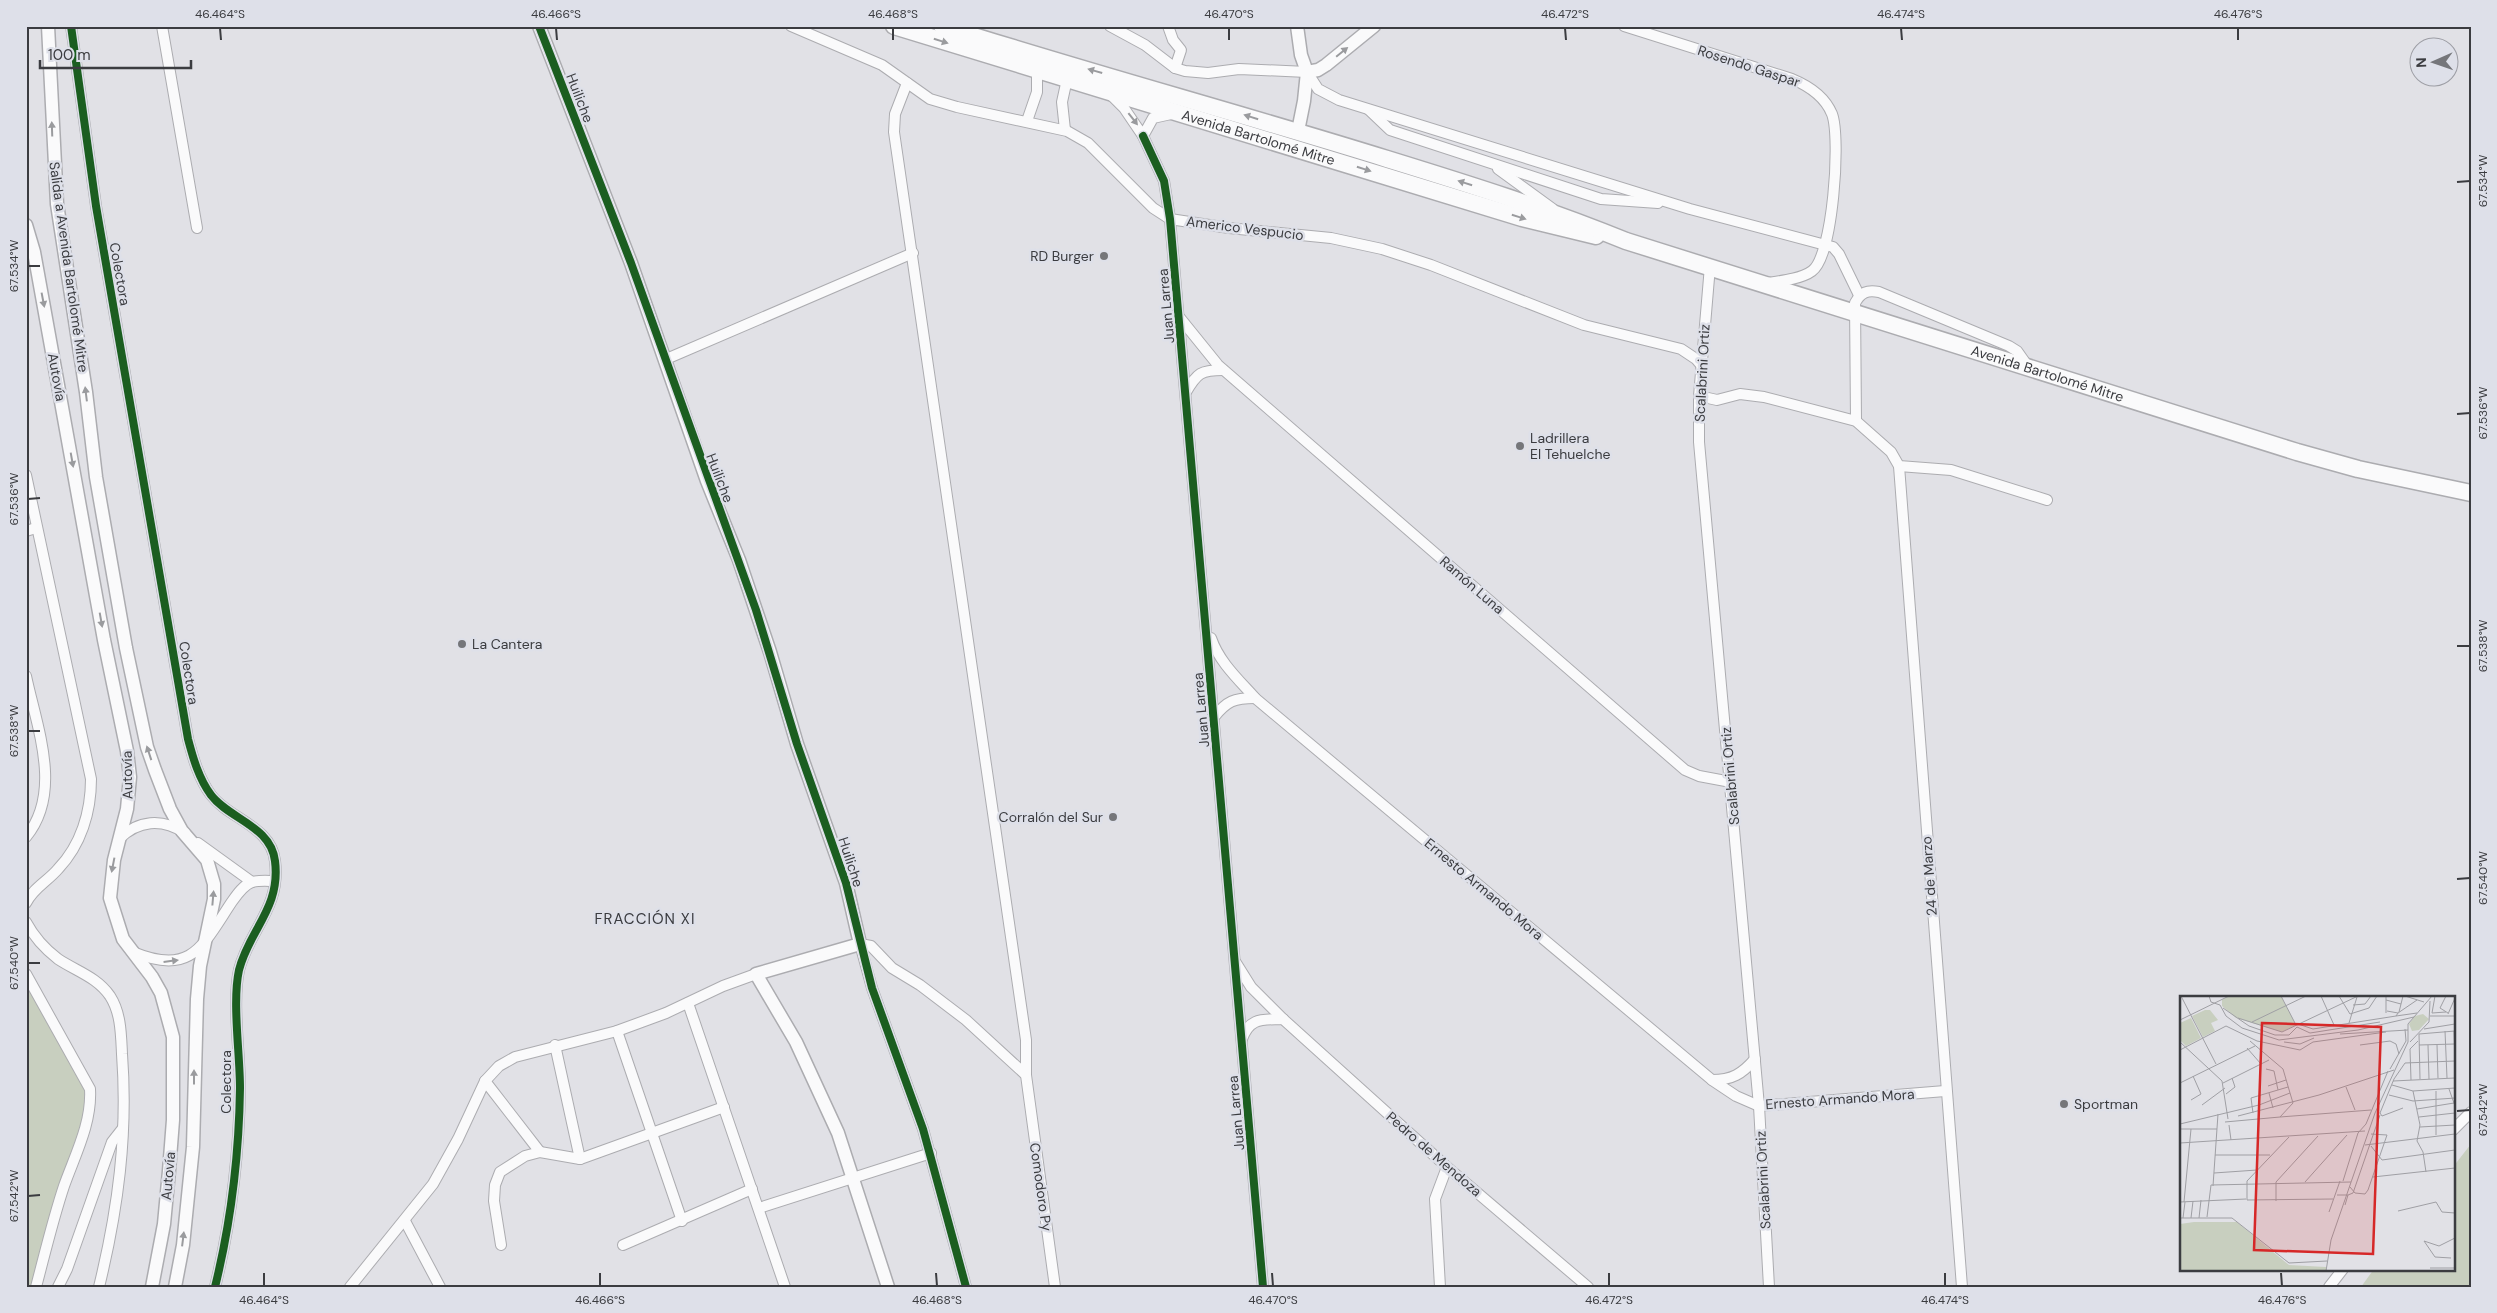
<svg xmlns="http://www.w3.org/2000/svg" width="2497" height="1313" font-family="'DM Sans',sans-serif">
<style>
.green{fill:#c8cfbf}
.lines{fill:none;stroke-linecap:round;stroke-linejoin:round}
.minor-casing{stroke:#acacb0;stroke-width:12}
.tertiary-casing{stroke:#acacb0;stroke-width:15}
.primary-casing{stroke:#acacb0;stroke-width:19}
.minor{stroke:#fafafb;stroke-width:10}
.tertiary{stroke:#fafafb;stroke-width:12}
.primary{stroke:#fafafb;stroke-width:16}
.cycleway-casing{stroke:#dee0e9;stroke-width:11}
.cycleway{stroke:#1b5e20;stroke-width:8}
.oneway{fill:#9a9b9e}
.ticks{fill:none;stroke:#3b3c40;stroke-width:2}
.poi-dot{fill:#75767a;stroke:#dee0e9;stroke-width:2}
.labels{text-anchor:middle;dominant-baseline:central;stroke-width:5;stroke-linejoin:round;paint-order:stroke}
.street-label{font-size:14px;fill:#3b3c40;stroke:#dee0e9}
.poi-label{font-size:14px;fill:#3b3c40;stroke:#dee0e9;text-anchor:start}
.neighbourhood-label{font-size:15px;letter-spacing:1px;fill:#3b3c40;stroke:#dee0e9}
.inset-road{fill:none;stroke:#9f9fa4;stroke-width:1}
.view{fill:#d62828;fill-opacity:0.15;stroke:#d62828;stroke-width:2.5}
.inset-edge{fill:none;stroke:#3b3c40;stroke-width:2.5}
.neatline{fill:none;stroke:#3b3c40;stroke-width:2}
.ticks-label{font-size:12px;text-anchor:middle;fill:#3b3c40}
</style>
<rect width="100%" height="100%" fill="#e1e1e6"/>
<g class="green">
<polygon points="26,974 90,1097 36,1287 26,1287"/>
<polygon points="2471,1144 2471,1287 2361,1287 2374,1269 2453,1269 2453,1167"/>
</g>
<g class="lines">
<g class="minor-casing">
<g id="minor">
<path d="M71,26L96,206L188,739C193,758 199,779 211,795C229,819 271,826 275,861C281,908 249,930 239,970C232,1002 240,1054 240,1088C239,1154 231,1222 215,1287"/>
<polyline points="162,26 197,228"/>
<polyline points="791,26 882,65 930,99 957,107 1067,131 1088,143 1153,208 1170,219 1229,228 1331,238 1382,249 1431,265 1584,325 1681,349 1696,359 1702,366"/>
<polyline points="1110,26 1145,45 1175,68 1185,71 1208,73 1239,69 1307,72 1318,89 1339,100 1690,209 1833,247 1839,254 1859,295"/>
<polyline points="1168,26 1173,40 1181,50 1175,68"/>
<path d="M1624,26L1792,79C1809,86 1825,97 1832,114C1841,138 1833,256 1812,271C1801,279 1781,281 1767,283"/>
<polyline points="907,83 895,114 894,132 1026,1040 1026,1075"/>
<polyline points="1110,94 1124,108 1143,136 1153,118 1171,114"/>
<polyline points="1369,110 1390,130 1601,199 1658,203"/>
<polyline points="1027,121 1037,92 1037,70"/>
<polyline points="1065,130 1062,102 1067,79"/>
<polyline points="1143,136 1164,181 1170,219 1263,1287"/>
<polyline points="1498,169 1553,209"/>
<polyline points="1710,266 1699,396 1699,442 1759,1106 1769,1287"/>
<polyline points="1180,318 1218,365 1685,770 1699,776 1731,782"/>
<polyline points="664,360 913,253"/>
<path d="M1186,392C1197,373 1201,370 1223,370"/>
<polyline points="1699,396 1717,400 1740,394 1764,397 1856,421 1891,452 1899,466 1951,470 2047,500"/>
<path d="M1856,421L1855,303C1861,292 1867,290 1879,292L2009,346L2017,351L2029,368"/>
<polyline points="1899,466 1962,1287"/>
<path d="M26,475L91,779C91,812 81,845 58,869C48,881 33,888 26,903"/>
<polyline points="26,531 36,528"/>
<path d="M1211,638C1219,662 1239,680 1255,698L1712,1080L1736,1096L1759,1106L1945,1091"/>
<path d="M26,676C37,728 63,792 26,837"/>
<path d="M1214,717C1227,701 1234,698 1255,698"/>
<path d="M119,839C138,820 162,818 185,833"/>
<polyline points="198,843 252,882"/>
<path d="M26,922C34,937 45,949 58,959C76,971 97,977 110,996C121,1013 121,1034 122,1054C128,1135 118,1209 99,1287"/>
<path d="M133,952C191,976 202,947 231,903C236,896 243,885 252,882C259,880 269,881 275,881"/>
<polyline points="1236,963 1251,987 1283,1019 1447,1167 1588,1287"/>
<path d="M26,974L90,1089C92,1123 75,1155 64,1186C53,1219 45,1253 36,1287"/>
<polyline points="688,1003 785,1287"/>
<polyline points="617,1031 682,1221"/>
<path d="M1242,1039C1250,1017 1262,1020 1283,1019"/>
<polyline points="555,1045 580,1159"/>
<path d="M1712,1080C1732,1080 1742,1074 1755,1059"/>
<polyline points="485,1081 540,1152"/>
<polyline points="2453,1130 2471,1112"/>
<polyline points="759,1208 931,1153"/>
<polyline points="405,1221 440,1287"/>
<polyline points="501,1245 494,1201 495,1185 500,1172 525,1156 540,1152 580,1159 724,1107"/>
<polyline points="623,1245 752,1189"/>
<polyline points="58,1287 67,1269 112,1142 123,1128"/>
<polyline points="350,1287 433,1184 458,1139 485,1081 499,1066 515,1057 617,1031 666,1013 723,986 756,974"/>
<polyline points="966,1287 923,1129 872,988 860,944 871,946 892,968 920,985 966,1020 1026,1075 1055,1287"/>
<polyline points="1440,1287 1435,1199 1447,1167"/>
<polyline points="2329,1287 2343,1269"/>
</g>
</g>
<g class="tertiary-casing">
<g id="tertiary">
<polyline points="48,26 57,204 86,392 96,477 126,648 147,747 155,770 170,809 182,831 207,860 214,884 214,899 200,966 197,999 193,1147 183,1245 175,1287"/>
<polyline points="539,26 631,263 707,481 739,560 770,652 797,744 846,883 860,944 756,974 796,1042 838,1133 888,1287"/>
<polyline points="1297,26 1301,55 1307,72 1304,101 1298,131"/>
<polyline points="1307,72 1318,70 1326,65 1374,26"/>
<polyline points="26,225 34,252 104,640 127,751 130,777 127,809 114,860 110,898 123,939 152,977 161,993 173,1037 173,1120 169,1171 164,1224 152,1287"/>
</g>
</g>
<g class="primary-casing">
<g id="primary">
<path id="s1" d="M894,26L1522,218L1596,236"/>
<path id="s2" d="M942,26C1090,73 1239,113 1387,159C1468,184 1548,209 1626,241L2297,452L2358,469L2471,493"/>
</g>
</g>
<use href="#minor" class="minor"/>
<use href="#tertiary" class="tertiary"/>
<use href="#primary" class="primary"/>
<g class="cycleway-casing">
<g id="cycleway">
<path d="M71,26L96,206L188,739C193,758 199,779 211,795C229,819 271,826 275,861C281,908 249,930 239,970C232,1002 240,1054 240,1088C239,1154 231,1222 215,1287"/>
<polyline points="539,26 631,263 756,610 797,744 846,883 872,988 923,1129 966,1287"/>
<polyline points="1143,136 1164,181 1170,219 1263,1287"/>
</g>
</g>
<use href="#cycleway" class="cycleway"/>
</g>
<defs><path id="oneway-solid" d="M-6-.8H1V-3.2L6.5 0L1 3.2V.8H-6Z" transform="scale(1.25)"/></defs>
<g class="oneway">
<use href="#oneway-solid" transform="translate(941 41) rotate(17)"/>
<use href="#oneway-solid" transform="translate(1342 52) rotate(-39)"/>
<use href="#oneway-solid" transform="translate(1095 71) rotate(-164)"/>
<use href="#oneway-solid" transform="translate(1251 117) rotate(-163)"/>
<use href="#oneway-solid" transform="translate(1133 119) rotate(52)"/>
<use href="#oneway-solid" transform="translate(52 129) rotate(-92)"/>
<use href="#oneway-solid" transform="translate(1364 169) rotate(18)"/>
<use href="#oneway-solid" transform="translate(1465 183) rotate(-162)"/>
<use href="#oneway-solid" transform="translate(1519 217) rotate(17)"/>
<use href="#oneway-solid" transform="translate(43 300) rotate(79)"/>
<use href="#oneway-solid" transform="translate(86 394) rotate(-97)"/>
<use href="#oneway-solid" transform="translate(72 460) rotate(80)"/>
<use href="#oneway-solid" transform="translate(101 620) rotate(80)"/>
<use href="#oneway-solid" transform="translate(149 753) rotate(-108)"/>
<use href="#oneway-solid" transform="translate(113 865) rotate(101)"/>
<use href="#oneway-solid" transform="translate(213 898) rotate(-85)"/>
<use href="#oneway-solid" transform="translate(171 961) rotate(-7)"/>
<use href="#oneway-solid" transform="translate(194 1077) rotate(-90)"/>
<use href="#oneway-solid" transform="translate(183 1239) rotate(-83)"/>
</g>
<path class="ticks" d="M220,28L221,40M556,28L557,40M893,28V40M1229,28V40M1565,28L1566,40M1901,28L1902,40M2238,28V40M2457,182L2470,181M28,266H40M2457,414L2470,413M28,499L40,498M2457,646H2470M28,731H40M2457,879L2470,878M28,963H40M2457,1111L2470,1110M28,1196L40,1195M264,1273V1286M600,1273V1286M936,1273L937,1286M1272,1273L1273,1286M1609,1273V1286M1945,1273V1286M2281,1273L2282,1286"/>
<g class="poi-dot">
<circle cx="1104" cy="256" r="5"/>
<circle cx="1520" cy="446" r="5"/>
<circle cx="462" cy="644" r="5"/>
<circle cx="1113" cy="817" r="5"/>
<circle cx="2064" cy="1104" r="5"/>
</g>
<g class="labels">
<g class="street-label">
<text transform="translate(1749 66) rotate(18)">Rosendo Gaspar</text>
<text transform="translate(580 98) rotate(69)">Huiliche</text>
<text stroke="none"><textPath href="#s1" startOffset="381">Avenida Bartolomé Mitre</textPath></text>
<text transform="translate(1245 228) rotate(7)">Americo Vespucio</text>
<text transform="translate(69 267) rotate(82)">Salida a Avenida Bartolomé Mitre</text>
<text transform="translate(120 274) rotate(80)">Colectora</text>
<text transform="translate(1166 306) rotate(-95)">Juan Larrea</text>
<text transform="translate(1702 373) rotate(-87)">Scalabrini Ortiz</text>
<text stroke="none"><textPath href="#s2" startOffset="1159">Avenida Bartolomé Mitre</textPath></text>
<text transform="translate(57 377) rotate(80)">Autovía</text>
<text transform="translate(720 478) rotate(69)">Huiliche</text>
<text transform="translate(1472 585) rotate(41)">Ramón Luna</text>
<text transform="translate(189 673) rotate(81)">Colectora</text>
<text transform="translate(1201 710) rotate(-95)">Juan Larrea</text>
<text transform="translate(127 775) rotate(-91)">Autovía</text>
<text transform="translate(1730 776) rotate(-95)">Scalabrini Ortiz</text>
<text transform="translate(851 862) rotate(72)">Huiliche</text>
<text transform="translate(1929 876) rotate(-94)">24 de Marzo</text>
<text transform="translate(1484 889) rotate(40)">Ernesto Armando Mora</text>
<text transform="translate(226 1082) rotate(-90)">Colectora</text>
<text transform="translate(1840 1099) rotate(-4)">Ernesto Armando Mora</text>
<text transform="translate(1236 1113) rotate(-95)">Juan Larrea</text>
<text transform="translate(1434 1154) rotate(41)">Pedro de Mendoza</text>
<text transform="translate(168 1176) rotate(-85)">Autovía</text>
<text transform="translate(1763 1180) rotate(-93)">Scalabrini Ortiz</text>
<text transform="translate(1041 1187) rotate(82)">Comodoro Py</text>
</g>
<g class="poi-label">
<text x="1094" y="256" text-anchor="end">RD Burger</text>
<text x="1530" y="438">Ladrillera<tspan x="1530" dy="16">El Tehuelche</tspan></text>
<text x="472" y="644">La Cantera</text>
<text x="1103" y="817" text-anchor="end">Corralón del Sur</text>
<text x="2074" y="1104">Sportman</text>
</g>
<g class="neighbourhood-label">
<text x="645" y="919">FRACCIÓN XI</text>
</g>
</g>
<g transform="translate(2180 996)">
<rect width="275" height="275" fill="#e1e1e6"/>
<path d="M49,0H101L116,29L102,36L56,22L42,10V4ZM25,14H30L38,24L31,27L35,35L23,41L12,20ZM243,18L249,23L239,34L232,35L229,28L235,20ZM11,22L21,42L6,50L0,44V27ZM14,226H57L109,269L146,271V275H0V228Z" fill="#c8cfbf"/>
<path class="inset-road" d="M1,0L36,68M29,0L31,6L40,9L46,20L62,32L99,44L178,34L234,21M101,0L116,29M141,0L154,29M159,0L170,18M225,0L244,6M255,0L252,17L266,16M266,0L260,12L268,17M206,4L221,8M173,9L185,8L191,0M43,12L69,30L95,39H109L117,31L130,37L200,26M207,15L218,17L237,4M219,16L223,0M206,17V0M170,18L189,12L197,0M268,18L275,2M216,20L237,17M250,20H275M58,22L102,36L178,0M0,24L49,0M72,26L126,0M169,27L177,1M118,28L133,33L216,20L218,17M244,33L275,28M265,35L267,82M274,35L275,65M160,38L228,34M70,45L103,73L110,97M0,46L42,85L48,123M104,46L120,48L134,42M230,46L249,26L250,5M180,49L210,45L216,48L219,58M239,49L275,48M248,49L249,83M257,49L258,82M67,52L81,68M0,54L46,30L77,45L120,54L133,46L206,36M225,67L275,65M86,73L94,75L98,94M210,73L226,45L225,33M240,83L239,38L275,35M231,84L230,53L238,45M213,85L275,82M0,87L75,50M43,87L89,64M212,89L233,95L275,92M88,90L106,84M166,91L175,114M269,93L275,110M233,95L240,129L237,145L243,156L246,176M256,95V139M89,97L93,112M46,98L55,91L52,82M209,99L233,105L275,102M11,104L21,98L13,80M22,109L45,92M223,112L202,120L200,117L214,83L225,67M237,113L274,107M73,117L71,102L108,91M58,120L139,99L214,74M100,121L191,114M239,121L275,117M45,126L100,121L113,107M0,128L79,109L110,97L113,107M49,129L51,144M240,131L275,129M0,133H37M109,141L67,185V204L153,203M0,147L185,135M185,149L275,138M191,150L202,164L275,154M35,159H90M34,177L77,174M193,181L275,172M163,185L178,137L186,128L208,75M125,186L167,139M33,190L38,118M170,191L175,197L185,198L188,194L207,139L191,138M157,199H168L165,209M168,199L173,197L200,119M96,205V186L138,140M0,206L66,203M4,206L11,133M218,215L256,206L262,216L275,217M149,216L160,185M27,221L31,189L171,186M0,222H52L109,267L147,265M3,222L5,206M11,222L13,205M19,222L21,204M271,262L255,261L244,245L259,250L275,242M250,272H275M146,275L151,244L195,117L228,46V28L252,0"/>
<path class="view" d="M82,27L201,31L193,258L74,254Z"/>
<rect width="275" height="275" class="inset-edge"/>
</g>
<rect width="2497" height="1313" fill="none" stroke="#dee0e9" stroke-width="55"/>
<g transform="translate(2434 62) rotate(268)"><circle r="24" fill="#dee0e9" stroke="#9d9ea5"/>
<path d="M0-4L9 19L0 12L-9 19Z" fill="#75767a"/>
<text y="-8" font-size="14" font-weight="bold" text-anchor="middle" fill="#3b3c40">N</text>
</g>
<path d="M40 60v8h151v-8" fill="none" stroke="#3b3c40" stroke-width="2.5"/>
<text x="48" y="60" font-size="15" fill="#3b3c40" stroke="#dee0e9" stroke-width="4" paint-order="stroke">100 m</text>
<rect x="28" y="28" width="2442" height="1258" class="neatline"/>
<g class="ticks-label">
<text x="220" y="18">46.464°S</text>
<text x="556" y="18">46.466°S</text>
<text x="893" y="18">46.468°S</text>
<text x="1229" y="18">46.470°S</text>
<text x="1565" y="18">46.472°S</text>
<text x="1901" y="18">46.474°S</text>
<text x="2238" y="18">46.476°S</text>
<text transform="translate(2483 181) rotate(-90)" y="4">67.534°W</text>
<text transform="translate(14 266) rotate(-90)" y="4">67.534°W</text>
<text transform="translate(2483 413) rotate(-90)" y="4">67.536°W</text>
<text transform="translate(14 499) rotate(-90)" y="4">67.536°W</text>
<text transform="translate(2483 646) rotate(-90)" y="4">67.538°W</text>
<text transform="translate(14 731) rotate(-90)" y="4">67.538°W</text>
<text transform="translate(2483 878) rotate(-90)" y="4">67.540°W</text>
<text transform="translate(14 963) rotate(-90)" y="4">67.540°W</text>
<text transform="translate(2483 1110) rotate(-90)" y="4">67.542°W</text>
<text transform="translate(14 1196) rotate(-90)" y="4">67.542°W</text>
<text x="264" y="1304">46.464°S</text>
<text x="600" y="1304">46.466°S</text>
<text x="937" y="1304">46.468°S</text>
<text x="1273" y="1304">46.470°S</text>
<text x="1609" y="1304">46.472°S</text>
<text x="1945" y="1304">46.474°S</text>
<text x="2282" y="1304">46.476°S</text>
</g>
</svg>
